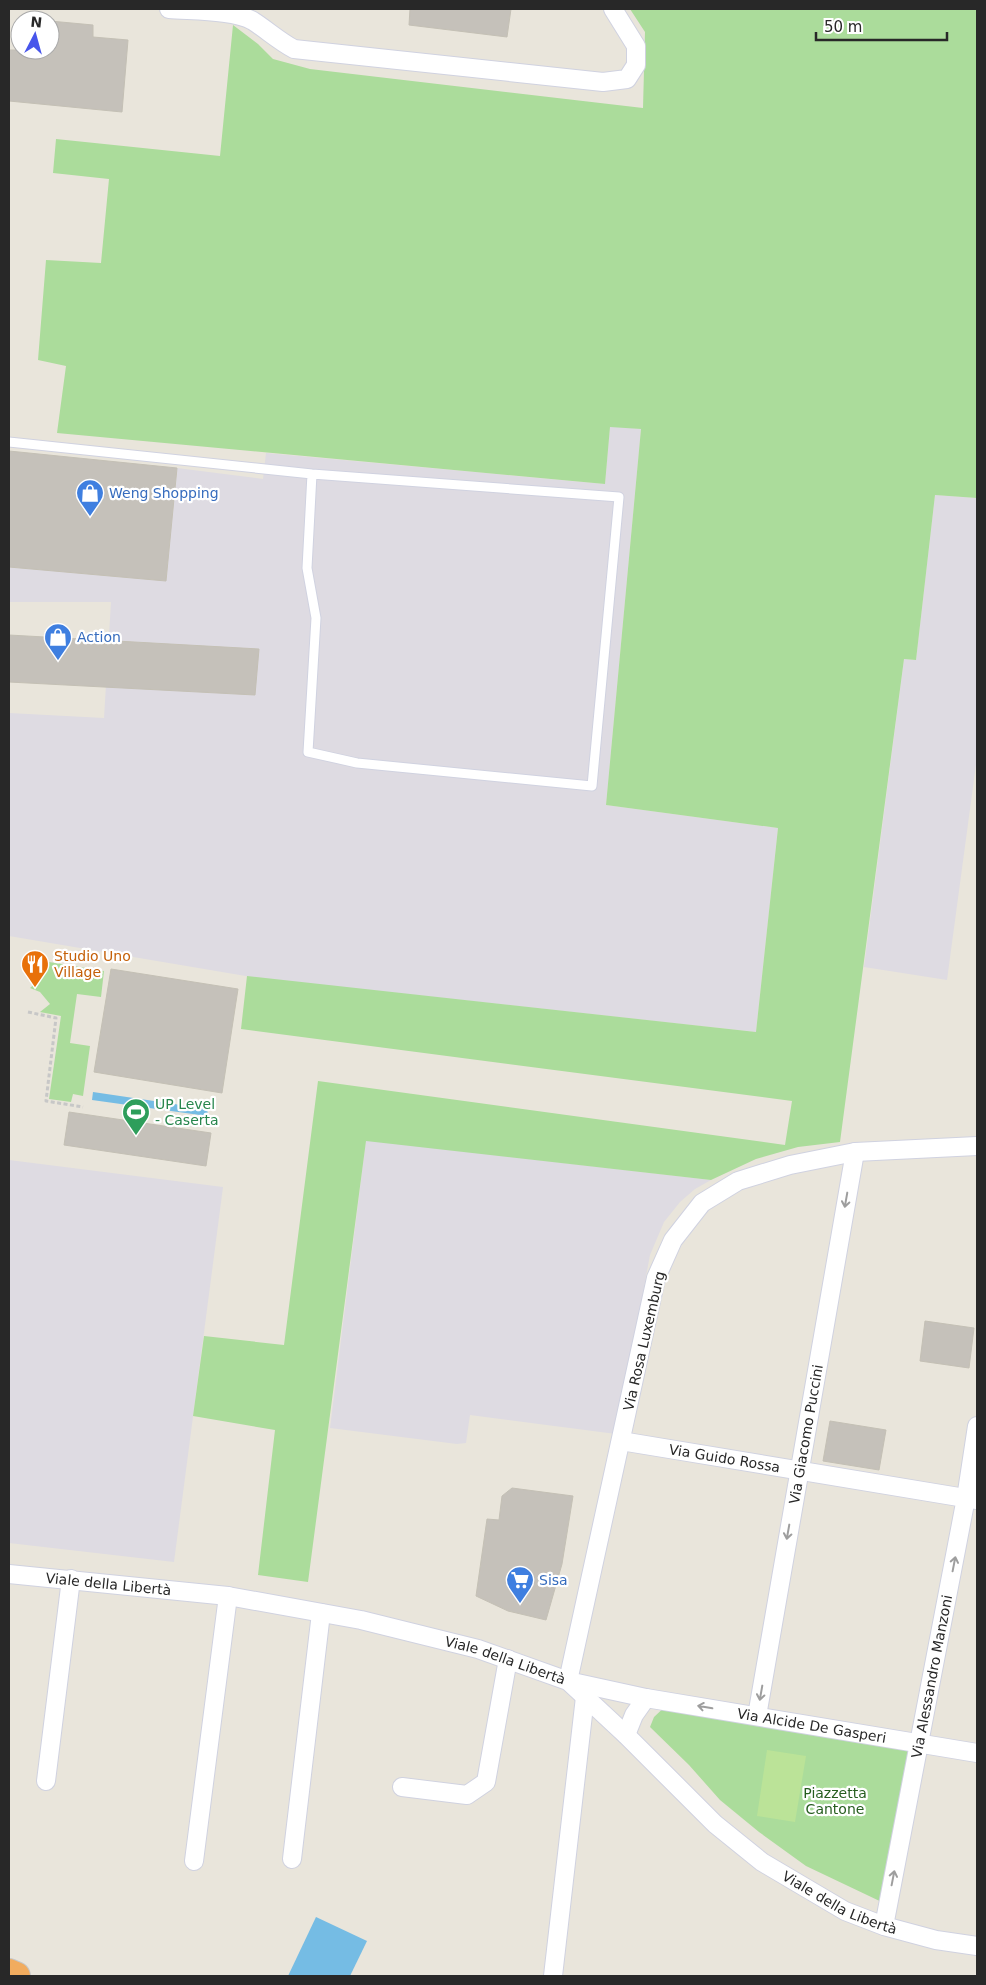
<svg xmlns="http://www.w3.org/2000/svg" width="986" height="1985" font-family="'DejaVu Sans',sans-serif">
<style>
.industrial{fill:#dedbe2}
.green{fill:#abdc9b}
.pitch{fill:#bbe398}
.water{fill:#75bce4}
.building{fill:#c5c1ba;stroke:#c4c0b5}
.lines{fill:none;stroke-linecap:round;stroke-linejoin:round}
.lane-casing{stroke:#d0d2e0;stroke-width:11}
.street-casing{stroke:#d0d2e0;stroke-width:20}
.highway-casing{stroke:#c7c7c7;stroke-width:30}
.path{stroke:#c7c7c7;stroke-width:3;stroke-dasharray:4 2.5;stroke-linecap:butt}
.lane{stroke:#fff;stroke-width:9}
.street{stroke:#fff;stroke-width:18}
.highway{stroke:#f1ac5f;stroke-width:28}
.oneway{stroke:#9e9e9e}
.labels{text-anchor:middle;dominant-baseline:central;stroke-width:4.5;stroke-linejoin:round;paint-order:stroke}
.shop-label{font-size:14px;fill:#366cbe;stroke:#fff;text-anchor:start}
.food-label{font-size:14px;fill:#c56008;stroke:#fff;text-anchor:start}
.leisure-label{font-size:14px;fill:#27864d;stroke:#fff;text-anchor:start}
.street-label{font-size:14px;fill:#282828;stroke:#fff}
.park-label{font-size:14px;fill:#265e1f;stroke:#fff}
</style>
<rect width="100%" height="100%" fill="#e9e5db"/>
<g class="industrial">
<polygon points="610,426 641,429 606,805 778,828 756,1032 258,978 9,936 9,713 104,718 111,602 9,602 9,567 166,581 177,468 263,479 266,453 605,484"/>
<polygon points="935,495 977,498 977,757 947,980 864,967 904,659 916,660"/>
<polygon points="366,1140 711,1180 695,1189 680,1202 664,1222 650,1255 616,1434 470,1415 466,1443 457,1444 330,1428"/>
<polygon points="9,1160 223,1187 174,1562 9,1543"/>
</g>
<g class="green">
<polygon points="630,9 977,9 977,498 935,495 916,660 904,659 840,1142 798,1147 756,1159 711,1180 366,1141 308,1582 258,1575 275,1430 193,1416 204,1336 284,1345 318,1081 785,1145 792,1101 241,1029 247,976 756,1032 778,828 606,805 641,429 610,427 605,484 57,433 66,366 38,360 46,260 101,263 109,179 53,173 56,139 220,156 233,25 258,44 273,59 310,69 643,108 645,32"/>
<polygon points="43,961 104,971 101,997 77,994 70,1043 90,1046 83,1096 73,1094 71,1102 49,1099 61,1016 40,1012 50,1004 40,992 30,988 38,981"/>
<polygon points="670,1702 920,1743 888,1905 806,1866 759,1832 720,1800 689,1765 650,1727 654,1717"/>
</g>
<polygon class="pitch" points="767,1750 806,1756 795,1822 757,1816"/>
<g class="water">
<polygon points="93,1092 208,1109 207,1116 92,1100"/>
<polygon points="316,1917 367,1941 350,1976 288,1976"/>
</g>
<g class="building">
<polygon points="410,9 511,9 507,37 409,25"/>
<polygon points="50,21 93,25 93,37 128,40 122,112 9,101 9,50 50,50"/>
<polygon points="9,451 177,468 166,581 9,567"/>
<polygon points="9,635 259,649 255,695 9,682"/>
<polygon points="111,969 238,989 222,1093 94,1072"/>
<polygon points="69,1112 211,1133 206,1166 64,1145"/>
<polygon points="925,1321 974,1328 969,1368 920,1361"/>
<polygon points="830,1421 886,1430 879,1470 823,1461"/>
<polygon points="512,1488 573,1496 562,1564 546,1620 508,1611 476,1596 487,1519 499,1520 502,1496"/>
</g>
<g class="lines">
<g class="lane-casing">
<polyline id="lane" points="9,442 312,474 619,497 592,786 357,763 308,752 316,618 307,568 312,474"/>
</g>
<g class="street-casing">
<g id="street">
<path d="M169,9C191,11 235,10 253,21C267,30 279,41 294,49L603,82L627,79L636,65V46L613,9"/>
<path id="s1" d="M977,1146L855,1152L790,1165L738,1181L702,1203L673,1240L656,1278L568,1681L646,1698L977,1753"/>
<path id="s2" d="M621,1441L977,1500"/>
<path id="s3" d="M9,1574L228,1596L361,1620L478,1649L568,1681L626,1735L715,1824L762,1862L845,1911L884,1926L936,1940L977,1946"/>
<path id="s4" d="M757,1716L855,1152"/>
<polyline points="626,1735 634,1715 646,1698"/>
<polyline points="46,1781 71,1579"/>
<polyline points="402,1787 467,1795 486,1782 508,1659"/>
<polyline points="292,1859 321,1613"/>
<polyline points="194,1861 228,1596"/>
<path id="s5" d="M884,1926L966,1498L977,1426"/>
<polyline points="553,1976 585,1697"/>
</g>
</g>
<g class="highway-casing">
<polyline id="highway" points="9,1973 16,1976"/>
</g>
<polyline class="path" points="28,1012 56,1018 46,1101 83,1107"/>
<use href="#lane" class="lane"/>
<use href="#street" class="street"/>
<use href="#highway" class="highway"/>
</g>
<defs><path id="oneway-shaft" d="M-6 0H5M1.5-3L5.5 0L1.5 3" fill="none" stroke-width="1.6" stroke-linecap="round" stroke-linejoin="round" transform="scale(1.25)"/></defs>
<g class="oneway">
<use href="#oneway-shaft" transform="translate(846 1200) rotate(100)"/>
<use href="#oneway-shaft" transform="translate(788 1532) rotate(100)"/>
<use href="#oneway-shaft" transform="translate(954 1564) rotate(-79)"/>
<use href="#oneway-shaft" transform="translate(761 1693) rotate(100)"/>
<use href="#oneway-shaft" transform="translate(705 1707) rotate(-170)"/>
<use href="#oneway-shaft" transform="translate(893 1878) rotate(-79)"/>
</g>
<defs>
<g id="shop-pin" transform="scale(1.4375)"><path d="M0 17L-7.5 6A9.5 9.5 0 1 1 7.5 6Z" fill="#3f7fe0" stroke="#fff"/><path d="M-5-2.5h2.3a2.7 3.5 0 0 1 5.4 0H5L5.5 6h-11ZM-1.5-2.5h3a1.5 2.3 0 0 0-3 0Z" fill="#fff"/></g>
<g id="restaurant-pin" transform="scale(1.4375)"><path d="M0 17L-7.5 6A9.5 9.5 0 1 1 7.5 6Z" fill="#e8710a" stroke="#fff"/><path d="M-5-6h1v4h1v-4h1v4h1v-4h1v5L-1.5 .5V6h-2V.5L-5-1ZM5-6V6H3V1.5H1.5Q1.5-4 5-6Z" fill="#fff"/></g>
<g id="stadium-pin" transform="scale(1.4375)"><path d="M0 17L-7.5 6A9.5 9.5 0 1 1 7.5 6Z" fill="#2e9e5b" stroke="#fff"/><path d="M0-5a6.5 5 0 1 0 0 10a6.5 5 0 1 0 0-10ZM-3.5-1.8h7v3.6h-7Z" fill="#fff"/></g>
<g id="supermarket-pin" transform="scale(1.4375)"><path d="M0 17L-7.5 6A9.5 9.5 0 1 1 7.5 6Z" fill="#3f7fe0" stroke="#fff"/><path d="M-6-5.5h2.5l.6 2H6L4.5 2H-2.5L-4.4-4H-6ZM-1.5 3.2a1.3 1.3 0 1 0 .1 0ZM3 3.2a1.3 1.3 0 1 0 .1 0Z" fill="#fff"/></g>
</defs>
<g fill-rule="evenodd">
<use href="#shop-pin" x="90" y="493"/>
<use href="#shop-pin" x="58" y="637"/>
<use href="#restaurant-pin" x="35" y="964"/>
<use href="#stadium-pin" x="136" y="1112"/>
<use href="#supermarket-pin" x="520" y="1580"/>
</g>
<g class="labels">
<g class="shop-label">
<text x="109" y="493">Weng Shopping</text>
<text x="77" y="637">Action</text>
<text x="539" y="1580">Sisa</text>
</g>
<g class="food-label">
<text x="54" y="956">Studio Uno<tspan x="54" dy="16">Village</tspan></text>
</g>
<g class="leisure-label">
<text x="155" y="1104">UP Level<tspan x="155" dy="16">- Caserta</tspan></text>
</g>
<g class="street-label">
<text transform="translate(644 1341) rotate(-77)">Via Rosa Luxemburg</text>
<text stroke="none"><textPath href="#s4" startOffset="286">Via Giacomo Puccini</textPath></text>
<text stroke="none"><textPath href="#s2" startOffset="105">Via Guido Rossa</textPath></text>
<text stroke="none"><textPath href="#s3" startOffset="100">Viale della Libertà</textPath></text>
<text stroke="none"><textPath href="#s3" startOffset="505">Viale della Libertà</textPath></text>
<text stroke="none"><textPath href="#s5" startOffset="254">Via Alessandro Manzoni</textPath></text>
<text stroke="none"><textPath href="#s1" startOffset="1034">Via Alcide De Gasperi</textPath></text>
<text stroke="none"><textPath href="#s3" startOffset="925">Viale della Libertà</textPath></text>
</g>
<g class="park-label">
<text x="835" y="1793">Piazzetta<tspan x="835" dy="16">Cantone</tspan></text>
</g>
</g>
<rect width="986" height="1985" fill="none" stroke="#282828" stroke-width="20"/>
<g transform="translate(35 35) rotate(6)"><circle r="24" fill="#ffffff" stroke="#a9a9a9"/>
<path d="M0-4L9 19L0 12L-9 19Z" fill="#4755eb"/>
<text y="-8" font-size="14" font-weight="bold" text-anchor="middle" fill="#282828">N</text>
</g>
<path d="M816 32v8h131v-8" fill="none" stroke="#282828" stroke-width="2.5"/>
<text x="824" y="32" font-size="15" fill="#282828" stroke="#ffffff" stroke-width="4" paint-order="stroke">50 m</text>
</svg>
